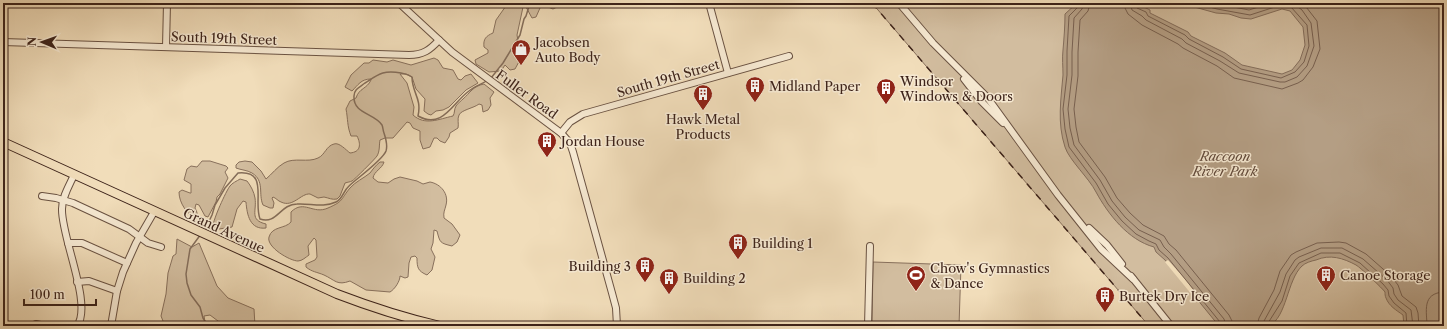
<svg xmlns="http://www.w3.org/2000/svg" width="1447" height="329" font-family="'Libre Caslon Text',serif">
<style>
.green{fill:#d2bd9f;stroke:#88705c}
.water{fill:#b49e84;stroke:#846d5a}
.pier{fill:#f1ddba}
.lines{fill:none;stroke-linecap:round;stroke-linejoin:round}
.shore{stroke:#78604f;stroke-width:1}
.stream{stroke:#846d5a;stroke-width:1.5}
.minor-casing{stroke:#6a5242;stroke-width:8}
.major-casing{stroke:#3d231a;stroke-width:10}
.minor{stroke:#f6e9d2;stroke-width:6}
.major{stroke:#f1ddba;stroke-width:8}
.rail{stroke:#3d231a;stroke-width:1.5;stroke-dasharray:7 7;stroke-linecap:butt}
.labels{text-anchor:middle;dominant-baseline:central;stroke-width:3;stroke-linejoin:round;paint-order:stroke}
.street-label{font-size:13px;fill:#3d231a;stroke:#f6e9d2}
.poi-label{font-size:13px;fill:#3d231a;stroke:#f6e9d2;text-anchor:start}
.park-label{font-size:13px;font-style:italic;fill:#624a3b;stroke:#f6e9d2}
</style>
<rect width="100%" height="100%" fill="#f1ddba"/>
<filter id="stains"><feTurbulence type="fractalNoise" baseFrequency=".005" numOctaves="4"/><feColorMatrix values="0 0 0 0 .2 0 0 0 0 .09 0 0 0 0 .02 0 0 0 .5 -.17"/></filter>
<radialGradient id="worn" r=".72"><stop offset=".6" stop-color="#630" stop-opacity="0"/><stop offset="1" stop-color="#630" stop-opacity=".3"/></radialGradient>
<g class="green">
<path d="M508,3H559L557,7L553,9L543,5L540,8L536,17L532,18L526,7H523L517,35L521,58L515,69L510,70L505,65L501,71L489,72L476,64L475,60L488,53V50L484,47C483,39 486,36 493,33L496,20Z"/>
<polygon points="872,3 1444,3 1444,326 1149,326"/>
<path d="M434,58L438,60L443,68L453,70L458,79L461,80L465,76L471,74L478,83L466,90L449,107L443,110L436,111L431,115L428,114L424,111L425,99L416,89L412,77L406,74H400L407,83L414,107L413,115C425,126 439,119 453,116C455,113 454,109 456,106C457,104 461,101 463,99C470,93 473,86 484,84L494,92L490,98L491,105L488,110L483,112L482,105L479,104C474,108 461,110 459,115C457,119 459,124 458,128L450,133L449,137L445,143L440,141L437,138H434L430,147L423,149L420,140V131L413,128L410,123L407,122L393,138H385L380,140C379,145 380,151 377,156C375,159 354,180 352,181C350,182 348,182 345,183L340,196L337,199C332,200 329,198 324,197C322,197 320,198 318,198C315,197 313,195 310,194C301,193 293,208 281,202C278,201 276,198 273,197L272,198L274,203L273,208H270L263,205C258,194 265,181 252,173C247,170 241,170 236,168V165L239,162L245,161L252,162L261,171L266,179C272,174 277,167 284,163C294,157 308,163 318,158C325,155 326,146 334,144C339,142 346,150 350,153C361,152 361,144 357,136H351C347,126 348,119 346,109L350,101L356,98C359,88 367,89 371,80V79C361,79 358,85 352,91L345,87L351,75L364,63H369L373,60L387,62L393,60L411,65Z"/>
<path d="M202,161H210L226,166L228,168L225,172L228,178L220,194L217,197L216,202L208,217L205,216L199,205L196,204L195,208C197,212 198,214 196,219C187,214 179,203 179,192L182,190L190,193H191V184L184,180L187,169L191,166L197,167Z"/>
<path d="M380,162H384C382,169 374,171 373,178L378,182L388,183L394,179L400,177L417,181L423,184L430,182C441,184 449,194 446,205C445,210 443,212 444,218L452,224L460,235L457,242L452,246C440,243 440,243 437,231L434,230L433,243L431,249L435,257L432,270L427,275C418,271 417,268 417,258L415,256L411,257L409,263L408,277L405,278L400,276C400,281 395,289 390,292L366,290L350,281C337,286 335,280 324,275C317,272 312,272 306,267V264L315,260L317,257L316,240L314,238L308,246L309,255C306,257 302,261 298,261C290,261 266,247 269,237C272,226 285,229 291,222V212C304,199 313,215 328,208C344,201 340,200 350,188C355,182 364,178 370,173C373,169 376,165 380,162Z"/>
<path d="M240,179L247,181C251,186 254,192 255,198C257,211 249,220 266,224V228C250,230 247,215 246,202L243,201L237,209L232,227L219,229L213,226C213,220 226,191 230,186C232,183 237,181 240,179Z"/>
<polygon points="177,239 192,247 199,243 217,286 228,298 254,309 255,326 222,326 222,324 210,315 204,316 205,322 208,326 165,326 161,316 166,294 168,273 173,256 176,254"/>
<polygon points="873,262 961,265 959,326 872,326"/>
</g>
<path class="water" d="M1077,3H1136L1150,10V13L1188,32L1191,36L1225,53L1242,65L1282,74L1292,70L1300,60L1305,45L1303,27L1290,11L1282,9L1251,19L1241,18L1229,14L1216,13L1180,3H1444V306L1440,309L1444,316V322L1438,326H1404L1403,315C1396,310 1389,306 1386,298C1385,296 1385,294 1385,292C1383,289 1360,267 1356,265C1343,258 1330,254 1316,260C1311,261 1305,263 1302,266C1287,280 1287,317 1269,326H1219L1165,260L1156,252L1154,247C1128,240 1108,214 1096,192C1089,178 1069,160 1065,147C1057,123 1061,99 1063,75C1063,67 1062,58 1063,50C1064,38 1065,26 1065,14Z"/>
<polygon class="pier" points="1168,260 1185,279 1200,299 1197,301 1165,262"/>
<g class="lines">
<g class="shore">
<polyline points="1079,3 1078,7 1069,16 1067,51 1067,75 1063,109 1065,129 1069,147 1096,183 1108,204 1122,221 1136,234 1149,241 1156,244 1159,250 1168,258 1220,322 1221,326"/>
<polyline points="1084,3 1082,9 1074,18 1072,52 1072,75 1068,109 1070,128 1074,145 1100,180 1112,201 1125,217 1139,230 1160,240 1164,247 1171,254 1224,319 1226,326"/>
<polyline points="1090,3 1088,11 1080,20 1078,52 1078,76 1074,109 1076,127 1079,142 1105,177 1117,198 1130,213 1143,225 1164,236 1169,244 1176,250 1229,315 1232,321 1232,326"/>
<polyline points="1124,3 1125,8 1128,14 1142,25 1178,44 1183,48 1217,66 1234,78 1282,89 1298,83 1303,80 1313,67 1320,49 1317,21 1303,3"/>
<polyline points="1130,3 1132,10 1142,16 1146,20 1182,39 1186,43 1220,61 1239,73 1280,82 1285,82 1297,77 1307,66 1314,46 1311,23 1302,10 1293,3"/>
<polyline points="1135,3 1137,8 1146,12 1148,16 1185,35 1189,39 1223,57 1241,69 1281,78 1295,72 1304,62 1309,46 1307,25 1291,7 1281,5 1250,15 1217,9 1195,3"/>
<polyline points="1213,3 1249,10 1271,3"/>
<polyline points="1257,326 1259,318 1274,290 1280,271 1291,255 1296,252 1317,243 1339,242 1346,243 1366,254 1391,276 1398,285 1402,296 1416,307 1418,313 1419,326"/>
<polyline points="1263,326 1264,321 1280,292 1286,274 1295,260 1299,257 1321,248 1342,248 1363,259 1387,280 1393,288 1394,294 1398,300 1411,310 1413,326"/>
<polyline points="1268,326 1268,323 1282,301 1290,276 1299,263 1321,253 1340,253 1360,263 1383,284 1388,290 1389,296 1394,303 1406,313 1407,326"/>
<path d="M1427,326C1427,312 1421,293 1444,292"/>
</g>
<g class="stream">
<polyline points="491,78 503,63 520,35 524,19 526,16 530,3"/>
<path d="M205,230L212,215L215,205L225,188L238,173C269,170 253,201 260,219C277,225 280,204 297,204C310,203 323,208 336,202C343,199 343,191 349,186C357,178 382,161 386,151C388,145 386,139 384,133C383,131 383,127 382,125C374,113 353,114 354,96C354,89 360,87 365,83C379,74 383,70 401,73C406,74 408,74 412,77C412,93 422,98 418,116C443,130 453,102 469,91C475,86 482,84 488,80"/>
<polyline points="201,234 190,249 186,274 187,283 191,295 200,307 203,318 208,326"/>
</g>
<g class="minor-casing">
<g id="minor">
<polyline points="399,3 452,52 561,133 570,143 573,152 612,293 616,308 617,326"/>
<polyline points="709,3 728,73"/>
<polyline points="899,3 933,43 987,97 1058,195 1101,249 1133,279"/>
<path d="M3,42L409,55C423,55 430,50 439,40"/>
<polyline points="166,47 167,3"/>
<polyline points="964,79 982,102 1003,123"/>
<polyline points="561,133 570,122 583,114 789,56"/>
<path d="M74,175C69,186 62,197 62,209C61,237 93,305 77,326"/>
<polyline points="42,196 56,198 73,203 129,229 148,243 161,247"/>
<polyline points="1089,228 1107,245 1122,264"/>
<polyline points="68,243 82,243 127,263"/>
<polyline points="1131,276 1171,326"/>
<polyline points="77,282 89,281 117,291"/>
<polyline points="36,324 45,326"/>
<polyline points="111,326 117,291 123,272 136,243 154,212"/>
<polyline points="868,326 870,246"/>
</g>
</g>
<g class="major-casing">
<path id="major" d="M3,142L337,294C371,307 405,318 440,326"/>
</g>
<use href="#minor" class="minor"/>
<use href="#major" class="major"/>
<polyline class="rail" points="872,3 1149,326"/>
</g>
<defs>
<g id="shop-pin" transform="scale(1)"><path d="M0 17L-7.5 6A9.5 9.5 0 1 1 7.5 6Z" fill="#8f2418" stroke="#f6e9d2"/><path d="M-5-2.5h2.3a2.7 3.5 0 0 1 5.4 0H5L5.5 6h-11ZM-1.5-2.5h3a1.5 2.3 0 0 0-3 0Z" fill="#fff"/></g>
<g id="building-pin" transform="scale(1)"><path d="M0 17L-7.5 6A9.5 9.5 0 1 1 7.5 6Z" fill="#8f2418" stroke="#f6e9d2"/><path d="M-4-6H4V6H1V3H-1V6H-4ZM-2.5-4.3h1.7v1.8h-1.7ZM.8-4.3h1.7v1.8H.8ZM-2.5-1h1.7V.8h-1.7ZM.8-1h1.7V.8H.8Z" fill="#fff"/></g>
<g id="stadium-pin" transform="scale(1)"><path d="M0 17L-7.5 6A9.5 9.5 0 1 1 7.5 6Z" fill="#8f2418" stroke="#f6e9d2"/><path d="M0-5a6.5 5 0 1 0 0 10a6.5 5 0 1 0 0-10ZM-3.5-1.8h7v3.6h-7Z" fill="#fff"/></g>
</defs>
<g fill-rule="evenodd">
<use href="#shop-pin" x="521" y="49"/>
<use href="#building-pin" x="755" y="86"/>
<use href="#building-pin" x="886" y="88"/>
<use href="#building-pin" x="703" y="94"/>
<use href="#building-pin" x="547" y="141"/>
<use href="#building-pin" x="738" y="243"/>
<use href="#building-pin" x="645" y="266"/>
<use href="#stadium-pin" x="916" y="275"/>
<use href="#building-pin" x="1326" y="275"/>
<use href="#building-pin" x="669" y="278"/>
<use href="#building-pin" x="1105" y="296"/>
</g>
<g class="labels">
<g class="street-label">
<text transform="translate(224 38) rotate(2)">South 19th Street</text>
<text transform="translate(668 78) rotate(-16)">South 19th Street</text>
<text transform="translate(527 94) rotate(36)">Fuller Road</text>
<text transform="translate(224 230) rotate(25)">Grand Avenue</text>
</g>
<g class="poi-label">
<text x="535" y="42">Jacobsen<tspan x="535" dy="15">Auto Body</tspan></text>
<text x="900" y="81">Windsor<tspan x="900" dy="15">Windows &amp; Doors</tspan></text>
<text x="769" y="86">Midland Paper</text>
<text x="703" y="119" text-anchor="middle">Hawk Metal<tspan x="703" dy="15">Products</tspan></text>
<text x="561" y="141">Jordan House</text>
<text x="752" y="243">Building 1</text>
<text x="631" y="266" text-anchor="end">Building 3</text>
<text x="930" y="268">Chow's Gymnastics<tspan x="930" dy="15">&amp; Dance</tspan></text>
<text x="1340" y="275">Canoe Storage</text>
<text x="683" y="278">Building 2</text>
<text x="1119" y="296">Burtek Dry Ice</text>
</g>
<g class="park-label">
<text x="1225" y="156">Raccoon<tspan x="1225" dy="15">River Park</tspan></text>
</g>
</g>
<rect width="1447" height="329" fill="none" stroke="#f1ddba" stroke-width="16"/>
<rect x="4" y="4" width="1439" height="321" fill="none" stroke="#3d231a" stroke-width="2"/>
<rect x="8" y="8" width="1431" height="313" fill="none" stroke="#3d231a"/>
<g transform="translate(42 42) rotate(272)" stroke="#f6e9d2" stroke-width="3" paint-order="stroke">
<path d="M0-3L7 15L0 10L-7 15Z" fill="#3d231a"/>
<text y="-6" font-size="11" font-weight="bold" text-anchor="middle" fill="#3d231a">N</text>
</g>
<path d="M24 299v6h72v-6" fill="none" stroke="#3d231a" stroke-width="2"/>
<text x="30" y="299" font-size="12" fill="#3d231a" stroke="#f6e9d2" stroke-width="3" paint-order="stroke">100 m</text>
<rect width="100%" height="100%" filter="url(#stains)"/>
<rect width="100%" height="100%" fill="url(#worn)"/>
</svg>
